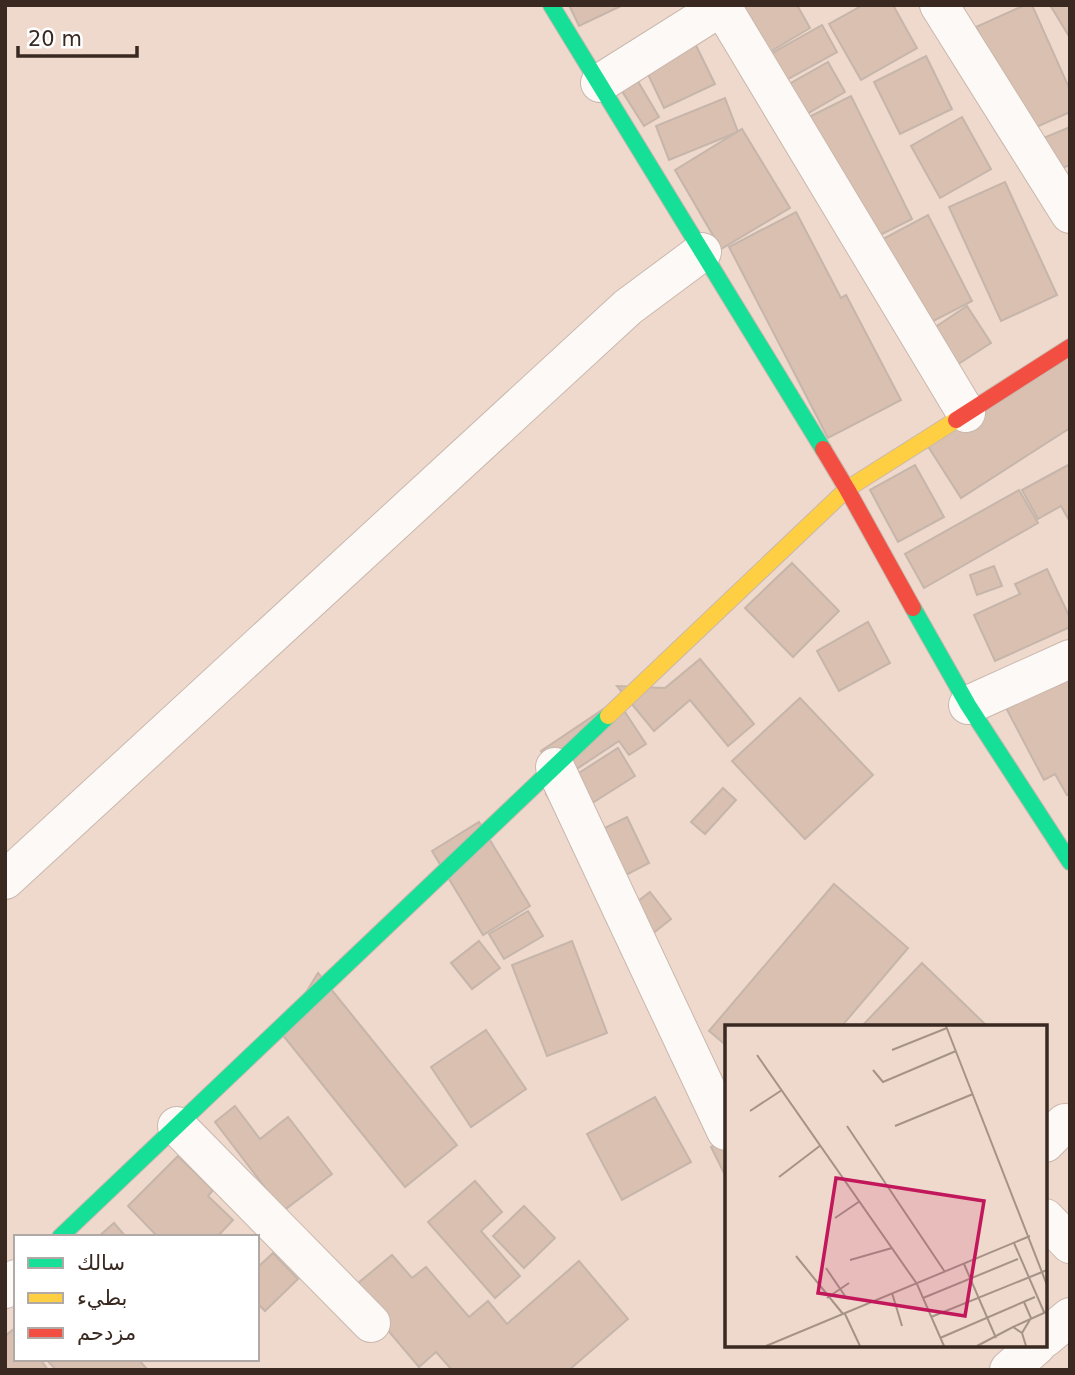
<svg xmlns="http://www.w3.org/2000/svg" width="1075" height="1375" font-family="'DejaVu Sans',Cairo,sans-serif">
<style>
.building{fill:#d9c0b1;stroke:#c6b5aa;stroke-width:2}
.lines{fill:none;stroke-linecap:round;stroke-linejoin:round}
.street-casing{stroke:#c9b8ad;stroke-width:40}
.fast-casing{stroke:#c9b8ad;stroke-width:18}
.slow-casing{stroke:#c9b8ad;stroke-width:18}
.jam-casing{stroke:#c9b8ad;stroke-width:18}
.street{stroke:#fdf9f7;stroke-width:38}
.fast{stroke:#16e098;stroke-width:16}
.slow{stroke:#ffcf43;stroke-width:16}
.jam{stroke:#f24e42;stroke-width:16}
.inset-road{fill:none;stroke:#a69387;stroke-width:2}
.view{fill:#c2185b;fill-opacity:0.15;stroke:#c2185b;stroke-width:3.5}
.inset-edge{fill:none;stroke:#392920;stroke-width:3.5}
</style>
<rect width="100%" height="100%" fill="#efd9cc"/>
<g class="building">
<polygon points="569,5 623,5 579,26"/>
<polygon points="720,5 797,5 810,28 753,62"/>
<polygon points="863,5 893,5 917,48 861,80 829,24"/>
<polygon points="1025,5 1032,5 1070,90 1070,112 1023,133 976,27"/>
<polygon points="1050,5 1070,5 1070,38"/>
<polygon points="684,21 715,84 664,108 634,45"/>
<polygon points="822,25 837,52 772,88 758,61"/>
<polygon points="926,56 952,109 900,134 874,82"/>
<polygon points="828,62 845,92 791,123 775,92"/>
<polygon points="636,78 659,117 644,126 620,88"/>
<polygon points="851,96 912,219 860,245 799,122"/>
<polygon points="725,98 738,132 669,160 656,126"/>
<polygon points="962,117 991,169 940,198 911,146"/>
<polygon points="1070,127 1070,165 1054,171 1041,139"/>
<polygon points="742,129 790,208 721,249 675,170"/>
<polygon points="1005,182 1057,295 1001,321 949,207"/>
<polygon points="796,212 841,298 846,295 901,400 828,438 729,247"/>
<polygon points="928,215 972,301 914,331 870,246"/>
<polygon points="967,306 991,343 946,372 922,336"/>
<polygon points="1070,354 1070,428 961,498 924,440"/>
<polygon points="1070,464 1070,522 1061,506 1038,519 1022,490"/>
<polygon points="915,465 944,517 898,542 870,490"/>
<polygon points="1019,490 1038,523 924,588 905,554"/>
<polygon points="792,563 839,611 793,657 745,608"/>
<polygon points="994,566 1002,586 977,595 970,575"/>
<polygon points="1047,569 1070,618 1070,627 995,661 974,615 1020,594 1015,584"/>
<polygon points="868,622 890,663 839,691 817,651"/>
<polygon points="700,659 754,724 728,746 690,700 654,731 617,686 665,688"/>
<polygon points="1070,669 1070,794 1067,795 1055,774 1044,780 1004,704"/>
<polygon points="800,698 873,775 805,839 732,761"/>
<polygon points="617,700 646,744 629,755 619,741 560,780 541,751"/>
<polygon points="618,748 635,776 564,821 546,794"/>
<polygon points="723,788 736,800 705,834 691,822"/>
<polygon points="627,817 649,863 595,891 572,844"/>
<polygon points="479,822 530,906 483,935 432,851"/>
<polygon points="834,884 908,948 841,1027 727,1027 727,1046 709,1031"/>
<polygon points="650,892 671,919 642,942 621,914"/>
<polygon points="528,911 543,936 504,959 489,934"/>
<polygon points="479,941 500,968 472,989 451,963"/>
<polygon points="572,941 607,1033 547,1056 512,965"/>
<polygon points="922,963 988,1027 861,1027"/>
<polygon points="318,973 457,1145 405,1187 281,1033"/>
<polygon points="486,1030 526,1089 471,1127 431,1067"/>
<polygon points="655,1097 691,1162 622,1200 587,1134"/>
<polygon points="235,1106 260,1139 288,1117 332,1174 283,1211 215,1122"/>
<polygon points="726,1140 727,1140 727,1179 711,1147"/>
<polygon points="178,1156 213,1190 208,1196 233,1220 217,1237 158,1237 128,1206"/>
<polygon points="475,1181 502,1212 481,1231 520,1276 495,1298 428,1222"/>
<polygon points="524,1206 555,1238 524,1268 493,1236"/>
<polygon points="114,1223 126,1237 98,1237"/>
<polygon points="273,1253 298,1279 265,1311 257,1303 257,1268"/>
<polygon points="392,1255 412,1278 426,1267 469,1317 488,1301 507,1324 579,1261 628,1319 569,1370 452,1370 436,1352 419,1367 352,1288"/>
<polygon points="15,1328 16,1359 40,1359 48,1370 5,1370 5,1336"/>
<polygon points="46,1359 138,1359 148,1370 56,1370"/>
</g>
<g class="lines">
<g class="street-casing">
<g id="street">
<polyline points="721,5 966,413"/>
<polyline points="939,5 1070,214"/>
<polyline points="600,83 724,5"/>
<polyline points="968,705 1070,659"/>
<polyline points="555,767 726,1131"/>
<polyline points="5,880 628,307 702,252"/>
<polyline points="177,1126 371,1323"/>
<polyline points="1045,1143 1065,1123"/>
<polyline points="1045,1218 1070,1244"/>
<polyline points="5,1289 16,1279"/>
<polyline points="1045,1338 1070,1317"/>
<polyline points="1009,1370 1037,1345"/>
</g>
</g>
<g class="fast-casing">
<g id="fast">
<polyline points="551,5 823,449"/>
<polyline points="913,608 968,705 1070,862"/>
<polyline points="60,1237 608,716"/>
</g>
</g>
<g class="slow-casing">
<polyline id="slow" points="608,716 847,489 956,420"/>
</g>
<g class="jam-casing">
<g id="jam">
<polyline points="956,420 1070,347"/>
<polyline points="823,449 847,489 913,608"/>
</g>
</g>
<use href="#street" class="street"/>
<use href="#fast" class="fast"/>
<use href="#slow" class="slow"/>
<use href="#jam" class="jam"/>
</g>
<g transform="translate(725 1025)">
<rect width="322" height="322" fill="#efd9cc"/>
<path class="inset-road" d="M221,1L322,260M167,25L222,3M32,30L192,259L219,321M148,45L158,57L231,26M25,86L57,65M122,101L220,247M170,101L248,69M54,152L96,120M110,193L135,176M289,218L319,287M71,231L118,289M125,235L167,223M239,239L271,313M101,243L120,271M167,268L177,301M102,273L124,258M198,273L293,234M299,277L306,293L297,308L301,321M120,289L135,321M206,292L322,245M288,302L321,287M215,313L310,272M41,321L305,211M252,321L288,302L297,308"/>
<path class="view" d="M111,153L259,176L240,291L93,268Z"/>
<rect width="322" height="322" class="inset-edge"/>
</g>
<rect width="1075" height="1375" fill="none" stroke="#392920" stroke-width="14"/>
<rect x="14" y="1235" width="245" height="126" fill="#ffffff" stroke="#b0a9a6" stroke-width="2"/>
<rect x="28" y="1258" width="35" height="10" fill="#16e098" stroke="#b0a9a6" stroke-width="2"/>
<text x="77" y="1270" font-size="21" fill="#392920">سالك</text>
<rect x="28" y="1293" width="35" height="10" fill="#ffcf43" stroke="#b0a9a6" stroke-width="2"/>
<text x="77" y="1305" font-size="21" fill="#392920">بطيء</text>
<rect x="28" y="1328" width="35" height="10" fill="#f24e42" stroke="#b0a9a6" stroke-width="2"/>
<text x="77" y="1340" font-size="21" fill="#392920">مزدحم</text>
<path d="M18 46v10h119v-10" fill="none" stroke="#392920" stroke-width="3.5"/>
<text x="28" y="46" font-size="21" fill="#392920" stroke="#ffffff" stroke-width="5" paint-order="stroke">20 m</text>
</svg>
